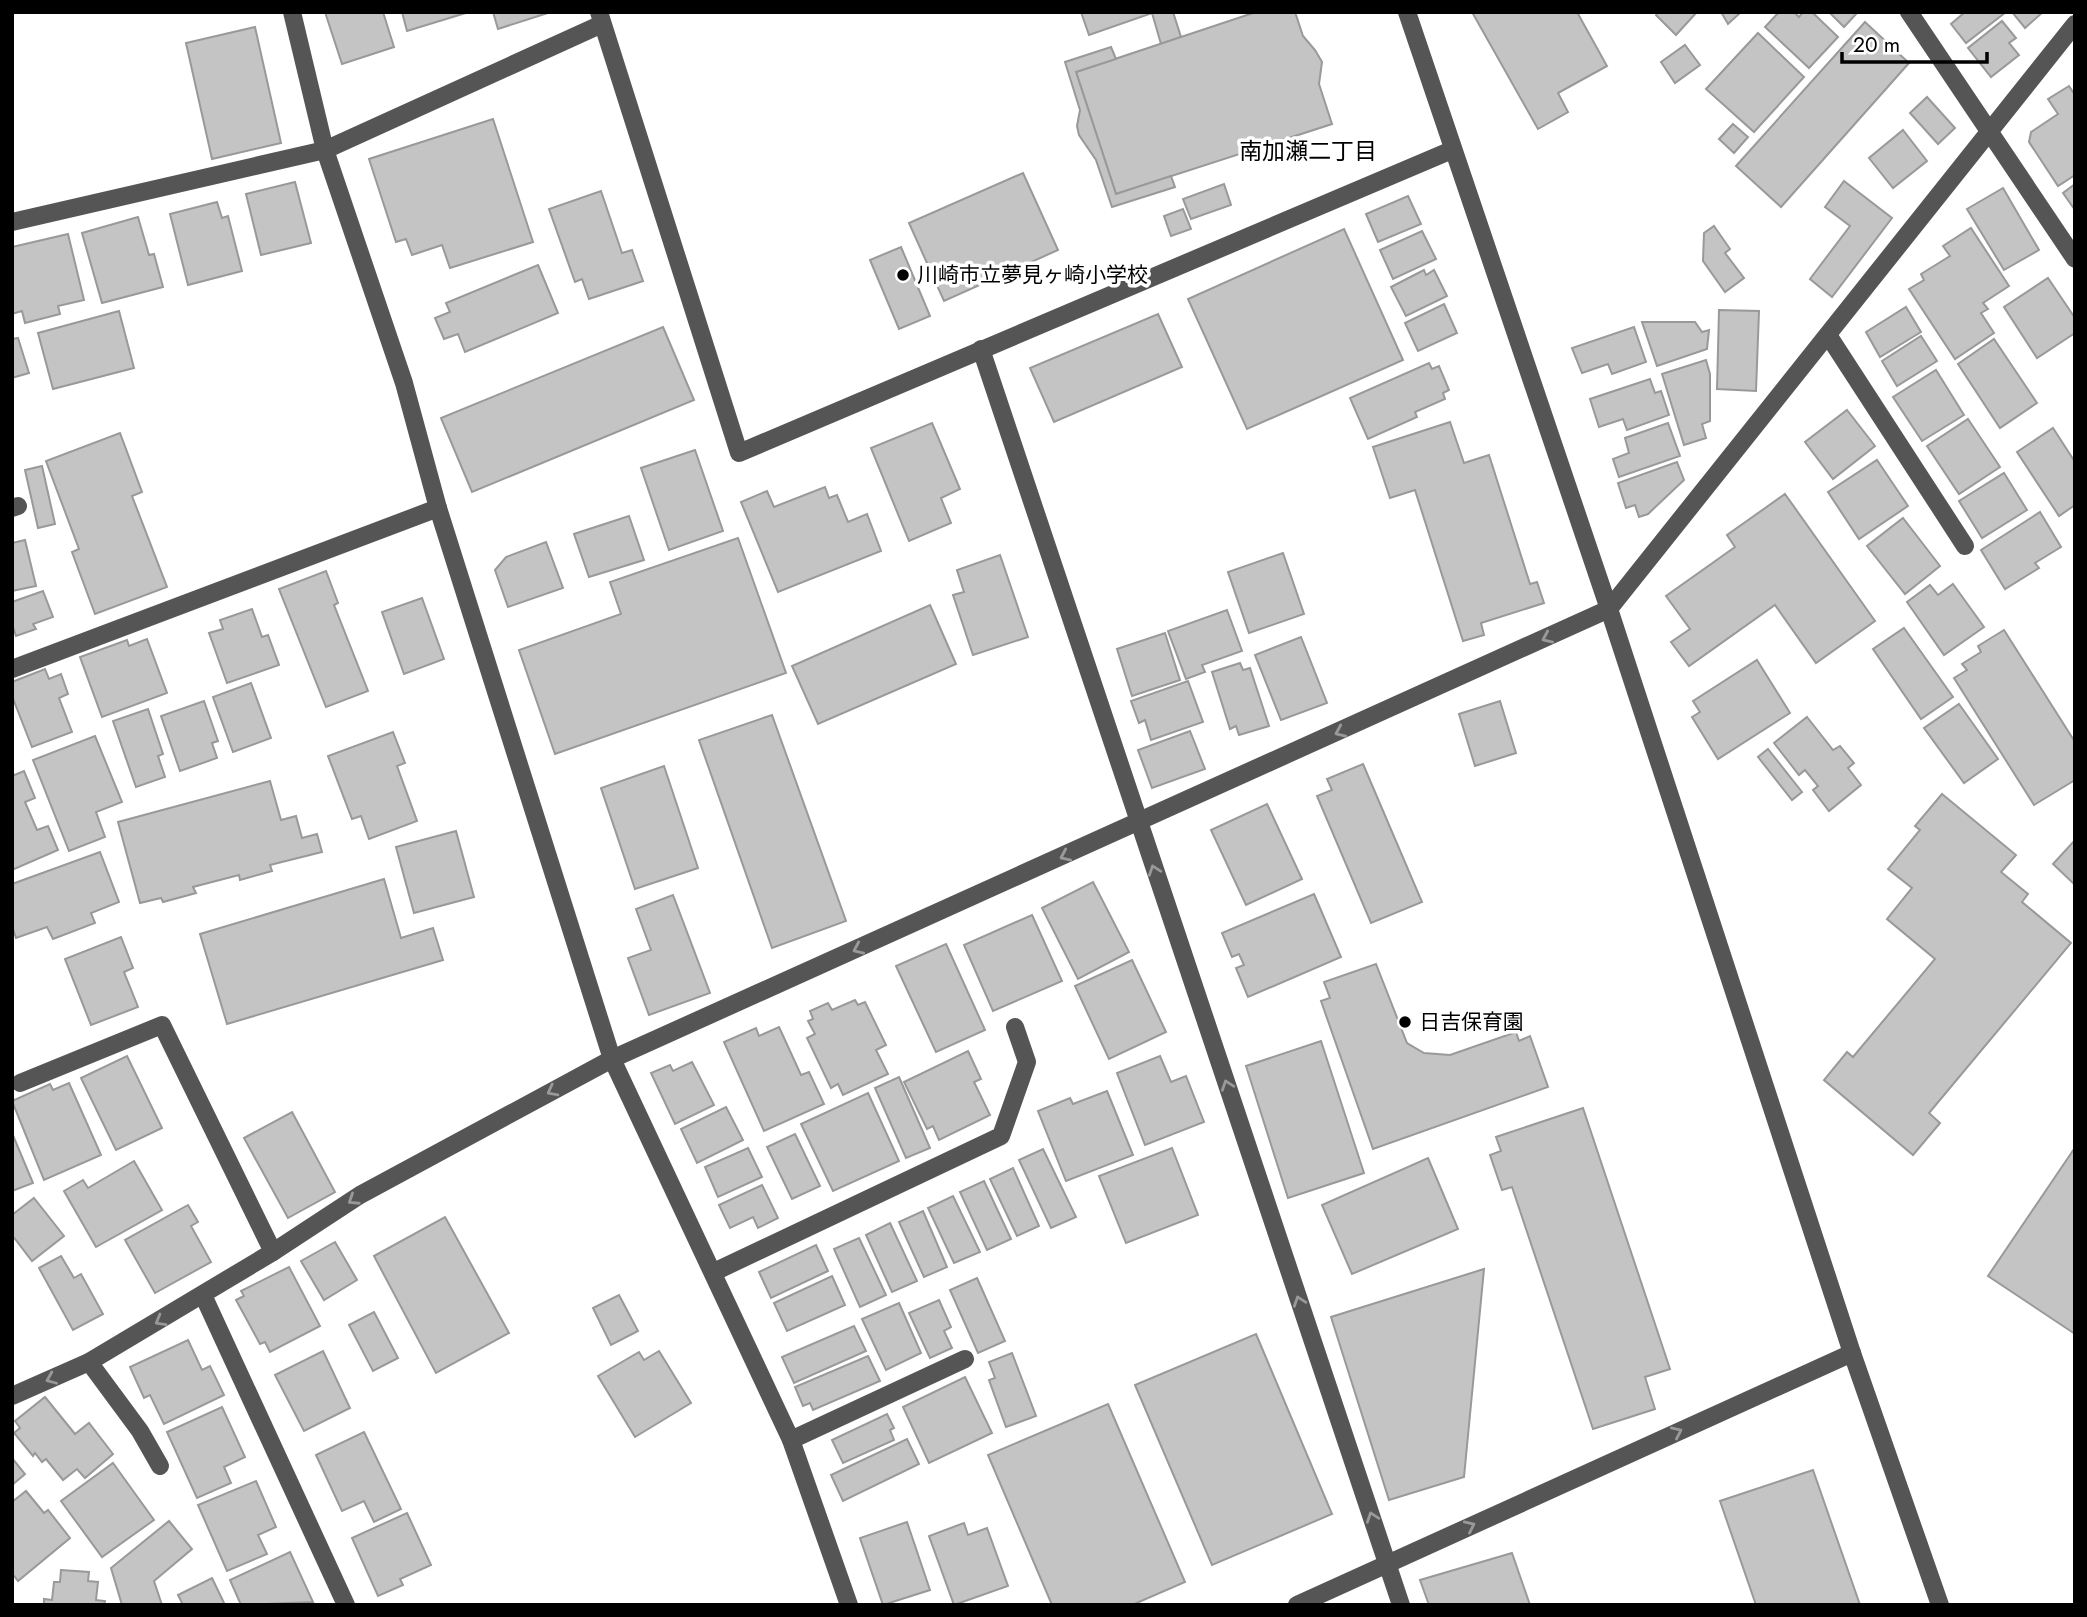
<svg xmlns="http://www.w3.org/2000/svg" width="2087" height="1617" font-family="Jost,'Noto Sans JP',sans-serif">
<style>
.building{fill:#c4c4c4;stroke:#999;stroke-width:2}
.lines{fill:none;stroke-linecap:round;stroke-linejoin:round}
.minor{stroke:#555;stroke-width:18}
.oneway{stroke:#999}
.poi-dot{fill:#000;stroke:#fff;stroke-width:2.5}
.labels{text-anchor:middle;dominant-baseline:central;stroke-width:7;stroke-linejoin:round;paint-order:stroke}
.poi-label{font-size:21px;fill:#000;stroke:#fff;text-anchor:start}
.neighbourhood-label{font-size:23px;fill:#000;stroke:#fff}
</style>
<rect width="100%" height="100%" fill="#fff"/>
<g class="building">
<polygon points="325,12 383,12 394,47 342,64"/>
<polygon points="402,12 469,12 407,31"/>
<polygon points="493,12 551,12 498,29"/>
<polygon points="1081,12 1173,12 1181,37 1161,44 1152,13 1089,35"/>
<polygon points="1256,12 1295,12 1303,36 1315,50 1322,62 1319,84 1332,124 1116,194 1076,72"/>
<polygon points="1472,12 1577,12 1607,66 1558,93 1568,112 1538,129"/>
<polygon points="1658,12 1697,12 1676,35 1656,15"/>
<polygon points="1721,12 1741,12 1728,24"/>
<polygon points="1779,12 1794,12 1799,17 1803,12 1812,12 1838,37 1809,68 1765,27"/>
<polygon points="1829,12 1858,12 1844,27"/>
<polygon points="1965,12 2006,12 1966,43 1951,24"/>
<polygon points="2012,12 2043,12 2025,28"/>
<polygon points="2002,21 2016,38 2009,43 2019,55 1991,77 1968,48"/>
<polygon points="1865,22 1909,63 1781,207 1736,166"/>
<polygon points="255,27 281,143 212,159 186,43"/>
<polygon points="1758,33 1804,77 1754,132 1706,89"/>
<polygon points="1685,45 1700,65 1675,83 1661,62"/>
<polygon points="1111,47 1116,59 1076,72 1116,194 1171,176 1175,187 1112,207 1096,160 1079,135 1077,126 1080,110 1065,62"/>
<polygon points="2069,86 2075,95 2075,175 2058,186 2029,142 2031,132 2058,114 2048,99"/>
<polygon points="1927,97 1955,128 1938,144 1910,113"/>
<polygon points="493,119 533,242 450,268 442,245 412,255 406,239 396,242 369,159"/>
<polygon points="1733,124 1748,137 1734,153 1719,139"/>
<polygon points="1903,130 1927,161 1893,188 1869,158"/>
<polygon points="1023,173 1058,250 944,301 909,223"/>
<polygon points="1844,181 1892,218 1832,297 1810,279 1850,226 1825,207"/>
<polygon points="295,182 311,243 261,255 246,194"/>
<polygon points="1224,184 1231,205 1191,219 1183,199"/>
<polygon points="2075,184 2075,210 2063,193"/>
<polygon points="2003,188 2039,250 2004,270 1967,209"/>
<polygon points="601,191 622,253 632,250 643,281 589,299 582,279 575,282 549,209"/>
<polygon points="1408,196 1421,224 1378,242 1366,214"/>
<polygon points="217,202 222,218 228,216 242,271 188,285 170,214"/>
<polygon points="1183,209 1191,229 1171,236 1164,216"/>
<polygon points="138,217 149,255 154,254 163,287 102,303 82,233"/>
<polygon points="1714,226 1730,249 1725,253 1744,278 1725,292 1703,261 1704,233"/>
<polygon points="1971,228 2009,286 1983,303 1988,309 1981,313 1994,333 1955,359 1909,289 1924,280 1921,274 1950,256 1943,246"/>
<polygon points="1344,229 1403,360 1247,429 1188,299"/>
<polygon points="1422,231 1436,259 1393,279 1380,250"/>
<polygon points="68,234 84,300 58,306 60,314 25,323 22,311 12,314 12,247"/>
<polygon points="901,247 930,316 899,329 870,260"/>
<polygon points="538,265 558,313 465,352 458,334 444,339 435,318 450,312 446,303"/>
<polygon points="1424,270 1426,275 1434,270 1447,296 1406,316 1391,287"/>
<polygon points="2048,278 2075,318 2075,333 2037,358 2004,307"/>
<polygon points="1444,304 1457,333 1418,351 1405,323"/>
<polygon points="1906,307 1921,332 1880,357 1866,332"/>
<polygon points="1719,310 1759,311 1756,391 1717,389"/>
<polygon points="119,311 134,368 53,389 38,333"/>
<polygon points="1158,314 1182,367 1054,422 1030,368"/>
<polygon points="1642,322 1695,322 1702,332 1709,330 1707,349 1657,366"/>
<polygon points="663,327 694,400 472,492 441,418"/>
<polygon points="1634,327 1646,362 1612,374 1608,364 1582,373 1572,348"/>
<polygon points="1921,336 1937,361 1897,386 1882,361"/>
<polygon points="18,338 29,373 12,378 12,339"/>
<polygon points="1994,339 2037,403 2000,428 1958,364"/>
<polygon points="1706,360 1710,374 1710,421 1702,424 1706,438 1684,445 1662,374"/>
<polygon points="1429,363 1432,369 1439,366 1449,390 1443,393 1445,399 1415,412 1417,417 1368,439 1350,398"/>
<polygon points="1936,370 1964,415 1922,441 1893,397"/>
<polygon points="1650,379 1655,393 1661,391 1669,415 1627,430 1623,419 1599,427 1590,399"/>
<polygon points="1847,410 1875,446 1833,479 1805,442"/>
<polygon points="1968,419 2000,467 1959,494 1927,446"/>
<polygon points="1450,422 1464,463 1489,455 1530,584 1537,582 1544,603 1481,623 1484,635 1463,641 1415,490 1390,498 1373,447"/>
<polygon points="932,423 960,489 941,498 951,523 909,541 871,448"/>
<polygon points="1668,423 1680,456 1619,477 1613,459 1629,453 1625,438"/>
<polygon points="2053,428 2075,462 2075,505 2059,516 2017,452"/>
<polygon points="120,433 142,492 132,496 167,587 95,614 72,552 79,549 46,461"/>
<polygon points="695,450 723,531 669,550 641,468"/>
<polygon points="1877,460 1908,506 1859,539 1828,492"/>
<polygon points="1677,462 1684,480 1648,514 1639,517 1635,505 1626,508 1618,483"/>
<polygon points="42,466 55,524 38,528 25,470"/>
<polygon points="2004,473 2027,510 1982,538 1959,501"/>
<polygon points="825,487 829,498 837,495 848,522 867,514 881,551 778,592 741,502 767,491 774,507"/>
<polygon points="1785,494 1875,621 1816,663 1775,605 1689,666 1671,642 1690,629 1666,596 1735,547 1727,535"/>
<polygon points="2040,512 2061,547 2035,563 2039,568 2005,589 1981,550"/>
<polygon points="629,516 644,560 589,577 574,534"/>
<polygon points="1903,518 1940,566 1905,594 1867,546"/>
<polygon points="738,538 786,673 555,754 519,650 621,614 610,582"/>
<polygon points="25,540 36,586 12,591 12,543"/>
<polygon points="546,542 563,588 508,607 495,570 506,557"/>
<polygon points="1283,553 1304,614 1249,633 1228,572"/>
<polygon points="1000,555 1028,637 973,655 953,595 964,592 957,570"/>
<polygon points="326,571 338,603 334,605 368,691 326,707 279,589"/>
<polygon points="1953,584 1984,627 1944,655 1907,602 1930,585 1938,595"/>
<polygon points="43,591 53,617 33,624 36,629 16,636 12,624 12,602"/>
<polygon points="422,598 444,659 404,674 382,612"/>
<polygon points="930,605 956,664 818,724 792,666"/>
<polygon points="252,609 262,637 268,635 279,665 227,683 209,633 223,629 220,620"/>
<polygon points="1227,610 1242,651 1202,665 1205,672 1186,679 1168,631"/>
<polygon points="1904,628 1953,697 1921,719 1873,649"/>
<polygon points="2004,630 2075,742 2075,780 2034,805 1954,678 1967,670 1962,664 1981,652 1978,646"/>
<polygon points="1165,633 1180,680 1132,696 1117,649"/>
<polygon points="1301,637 1327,703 1281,720 1255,655"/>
<polygon points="147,639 167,693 102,717 80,657 127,640 129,646"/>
<polygon points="1757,660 1790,713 1718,759 1692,717 1700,712 1693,701"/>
<polygon points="1240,663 1243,670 1250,668 1269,726 1239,735 1236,726 1230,729 1212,672"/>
<polygon points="45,669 49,679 61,674 68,694 59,698 72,732 32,747 12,696 12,682"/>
<polygon points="1188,681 1203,722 1151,740 1145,720 1139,723 1131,701"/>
<polygon points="251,683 271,738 233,752 213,697"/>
<polygon points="204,701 218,741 212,743 217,758 180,771 161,716"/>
<polygon points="1500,701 1516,753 1475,766 1459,714"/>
<polygon points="1959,704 1998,759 1964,783 1924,728"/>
<polygon points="148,709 163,754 158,756 165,777 136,787 113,721"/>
<polygon points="772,715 846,921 772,948 699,740"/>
<polygon points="1807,717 1833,750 1840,746 1854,763 1848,768 1861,785 1829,811 1813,790 1818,786 1805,770 1799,775 1774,743"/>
<polygon points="1190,731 1205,769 1152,788 1138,750"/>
<polygon points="393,732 405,763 397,766 417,821 369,839 361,816 352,819 328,756"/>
<polygon points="95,736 122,802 96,812 105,837 69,851 33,760"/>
<polygon points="1768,749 1802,792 1792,800 1758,757"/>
<polygon points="1363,764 1422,902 1371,923 1317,796 1332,790 1327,779"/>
<polygon points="664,766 698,868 635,889 601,788"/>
<polygon points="24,771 35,798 25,802 37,830 48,826 58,850 12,870 12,776"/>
<polygon points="270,781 281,820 296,816 302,838 317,834 322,852 270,865 272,871 240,880 239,875 193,887 196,893 163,902 161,898 140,903 118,822"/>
<polygon points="1942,794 2016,855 2001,872 2028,894 2022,902 2071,943 1929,1113 1940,1123 1913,1155 1824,1080 1847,1052 1853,1057 1935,959 1887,919 1912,888 1888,869 1920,830 1915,826"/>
<polygon points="1267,804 1302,879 1246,905 1211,830"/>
<polygon points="456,831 474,897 414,913 396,847"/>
<polygon points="2075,840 2075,885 2053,864"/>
<polygon points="100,852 119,902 91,913 95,923 53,939 47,927 16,938 12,926 12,884"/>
<polygon points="384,879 401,938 433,928 443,960 227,1024 200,934"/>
<polygon points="1093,882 1129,952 1078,979 1042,908"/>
<polygon points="1314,894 1341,957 1248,997 1236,968 1244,965 1239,954 1232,957 1222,933"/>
<polygon points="673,895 710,993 649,1015 628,958 651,950 636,909"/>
<polygon points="1032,915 1062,981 993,1011 964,945"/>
<polygon points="121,937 133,968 124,972 138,1007 91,1025 65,959"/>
<polygon points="946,944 985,1030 936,1052 896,966"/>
<polygon points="1132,960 1166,1032 1109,1059 1075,986"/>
<polygon points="1376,964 1407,1043 1424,1053 1450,1055 1516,1032 1519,1041 1530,1036 1548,1087 1373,1149 1321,1001 1330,998 1324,982"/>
<polygon points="855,1000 858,1005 865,1002 886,1045 876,1050 888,1074 843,1095 838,1084 831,1088 807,1038 815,1034 808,1021 813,1019 810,1011 828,1003 832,1010"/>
<polygon points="779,1027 801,1075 809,1072 824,1104 764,1131 724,1042 756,1028 759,1036"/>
<polygon points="1321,1041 1364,1173 1288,1198 1246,1066"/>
<polygon points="968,1051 981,1079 974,1082 990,1115 939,1140 933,1126 927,1129 904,1082"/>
<polygon points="127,1056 162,1128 116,1150 81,1078"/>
<polygon points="1160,1056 1171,1082 1186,1076 1204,1122 1145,1145 1117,1073"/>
<polygon points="692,1062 714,1105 675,1124 651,1073 670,1065 673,1071"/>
<polygon points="899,1077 930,1148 906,1158 875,1088"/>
<polygon points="69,1083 101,1155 44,1180 12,1101 50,1084 53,1090"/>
<polygon points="1107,1091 1133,1155 1066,1181 1038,1111 1070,1098 1073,1104"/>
<polygon points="868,1093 899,1161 833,1191 801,1124"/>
<polygon points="726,1107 743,1140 697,1163 681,1129"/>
<polygon points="1583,1108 1670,1369 1645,1377 1655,1409 1593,1429 1512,1187 1502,1190 1490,1155 1501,1151 1496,1137"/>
<polygon points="292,1112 335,1192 288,1218 244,1138"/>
<polygon points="12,1133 33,1183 12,1191"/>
<polygon points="795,1134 820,1186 792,1199 767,1147"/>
<polygon points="748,1148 762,1177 718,1197 705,1167"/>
<polygon points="1172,1148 1198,1215 1126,1243 1099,1176"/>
<polygon points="1043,1149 1076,1217 1051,1228 1019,1160"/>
<polygon points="2074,1149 2075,1150 2075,1334 1988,1276"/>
<polygon points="1428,1158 1458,1229 1352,1274 1322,1205"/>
<polygon points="134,1161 162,1210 96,1247 64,1191 83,1180 88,1188"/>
<polygon points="1013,1168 1039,1226 1017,1236 990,1179"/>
<polygon points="984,1181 1011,1239 987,1250 960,1192"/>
<polygon points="762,1185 778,1218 758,1228 753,1217 730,1228 719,1205"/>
<polygon points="953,1196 980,1252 954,1263 928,1208"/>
<polygon points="34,1198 64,1236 32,1261 12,1235 12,1215"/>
<polygon points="188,1205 198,1222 191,1226 211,1262 155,1293 125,1240"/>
<polygon points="923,1211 947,1267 924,1277 899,1222"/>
<polygon points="445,1217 509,1333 436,1373 374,1256"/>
<polygon points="890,1223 917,1281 892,1292 866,1235"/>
<polygon points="859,1238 886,1295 860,1307 834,1249"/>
<polygon points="335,1242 357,1280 324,1300 301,1261"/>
<polygon points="816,1245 828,1271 771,1298 759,1272"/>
<polygon points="61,1256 74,1278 81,1274 103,1314 73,1330 39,1268"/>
<polygon points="289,1267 320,1326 270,1352 265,1342 260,1344 236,1300 244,1296 241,1291"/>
<polygon points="1484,1269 1464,1477 1389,1500 1331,1317"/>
<polygon points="832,1276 845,1305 787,1331 774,1303"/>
<polygon points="977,1278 1005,1341 978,1353 950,1290"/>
<polygon points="619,1295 638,1331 611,1345 593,1308"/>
<polygon points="939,1300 951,1327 944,1331 952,1348 930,1358 909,1313"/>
<polygon points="899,1303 921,1353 886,1370 862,1319"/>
<polygon points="374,1312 398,1358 373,1371 349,1325"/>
<polygon points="854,1326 866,1351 794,1383 782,1357"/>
<polygon points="1256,1334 1332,1514 1212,1565 1135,1385"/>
<polygon points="188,1340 202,1370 210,1366 224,1395 164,1424 150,1395 144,1398 130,1367"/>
<polygon points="323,1351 350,1408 304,1431 275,1375"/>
<polygon points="659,1351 691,1403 635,1437 598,1376 639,1352 644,1360"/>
<polygon points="1012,1353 1036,1416 1006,1427 989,1380 995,1378 989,1362"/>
<polygon points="868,1356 880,1381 813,1410 810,1403 803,1406 795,1387"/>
<polygon points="965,1377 992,1433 929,1463 903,1407"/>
<polygon points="45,1397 75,1434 89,1423 113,1454 85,1478 77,1469 63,1480 46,1459 42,1462 35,1453 33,1456 14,1433 20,1428 15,1421"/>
<polygon points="1108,1404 1185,1582 1132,1605 1052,1605 988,1455"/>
<polygon points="222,1407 245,1457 224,1467 231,1483 197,1498 167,1432"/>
<polygon points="887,1414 894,1428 890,1430 894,1440 843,1463 832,1440"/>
<polygon points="364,1432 401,1509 374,1522 364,1501 342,1511 316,1455"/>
<polygon points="907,1439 919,1464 843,1501 831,1475"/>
<polygon points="12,1458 25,1474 12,1485"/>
<polygon points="113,1463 154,1520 102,1557 61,1501"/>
<polygon points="1813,1470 1860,1605 1756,1605 1720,1501"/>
<polygon points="256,1481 276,1527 258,1535 267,1554 227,1571 198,1505"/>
<polygon points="26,1491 44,1513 48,1510 70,1538 18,1581 12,1573 12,1502"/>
<polygon points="407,1513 431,1565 400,1579 403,1585 378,1596 352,1538"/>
<polygon points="169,1521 192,1549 154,1581 162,1605 122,1605 111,1568"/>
<polygon points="907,1522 930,1590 883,1605 860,1538"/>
<polygon points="964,1523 968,1535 987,1528 1008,1586 954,1605 929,1536"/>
<polygon points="290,1552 313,1602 241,1605 230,1580"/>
<polygon points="1512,1553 1530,1605 1429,1605 1420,1580"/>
<polygon points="61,1570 89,1572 88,1581 98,1582 96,1600 105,1601 104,1605 44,1605 44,1599 52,1600 54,1582 60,1582"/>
<polygon points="212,1578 225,1605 183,1605 178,1595"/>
</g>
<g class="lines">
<g class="minor">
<polyline points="292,12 325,150 404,383 438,508 612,1059 791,1440 849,1605"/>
<polyline points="599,12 739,453 1452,150"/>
<polyline points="1407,12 1609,609 1852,1353 1940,1605"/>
<polyline points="1909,12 2075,259"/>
<polyline points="12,222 325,150 602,24"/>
<polyline points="1828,335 1965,546"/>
<polyline points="981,349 1401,1605"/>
<polyline points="12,508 18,506"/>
<polyline points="12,669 438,508"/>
<polyline points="20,1083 162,1025 273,1252"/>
<polyline points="714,1272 1001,1136 1027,1062 1015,1027"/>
<polyline points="203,1295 346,1605"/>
<polyline points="89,1362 140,1431 160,1466"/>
<polyline points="12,1396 89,1362 273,1252 360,1195 612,1059 1609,609 2075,24"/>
<polyline points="791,1440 965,1359"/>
<polyline points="1297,1605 1852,1353"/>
</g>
</g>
<defs><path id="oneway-chevron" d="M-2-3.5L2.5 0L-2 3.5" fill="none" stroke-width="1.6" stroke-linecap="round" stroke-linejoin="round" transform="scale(1.75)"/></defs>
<g class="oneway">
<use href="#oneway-chevron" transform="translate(1547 638) rotate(156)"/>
<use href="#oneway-chevron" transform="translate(1340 732) rotate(156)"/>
<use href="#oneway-chevron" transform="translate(1065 856) rotate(156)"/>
<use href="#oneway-chevron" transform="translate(1154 870) rotate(-109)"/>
<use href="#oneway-chevron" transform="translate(858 949) rotate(156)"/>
<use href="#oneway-chevron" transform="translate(1227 1085) rotate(-109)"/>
<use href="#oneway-chevron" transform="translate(552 1091) rotate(152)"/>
<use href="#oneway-chevron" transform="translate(353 1200) rotate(147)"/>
<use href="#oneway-chevron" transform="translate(1299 1301) rotate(-109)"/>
<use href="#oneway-chevron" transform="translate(160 1321) rotate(150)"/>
<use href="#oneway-chevron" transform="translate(51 1379) rotate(157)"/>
<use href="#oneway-chevron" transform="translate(1677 1432) rotate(-25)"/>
<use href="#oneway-chevron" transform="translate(1372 1517) rotate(-109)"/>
<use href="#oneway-chevron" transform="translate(1470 1526) rotate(-25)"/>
</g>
<g class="poi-dot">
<circle cx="903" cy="275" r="7"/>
<circle cx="1405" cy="1022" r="7"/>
</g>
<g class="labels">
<g class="poi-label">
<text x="917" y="275">川崎市立夢見ヶ崎小学校</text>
<text x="1419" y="1022">日吉保育園</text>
</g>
<g class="neighbourhood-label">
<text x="1308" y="151">南加瀬二丁目</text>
</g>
</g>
<rect width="2087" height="1617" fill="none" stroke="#000000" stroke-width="28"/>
<path d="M1842 52v10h145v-10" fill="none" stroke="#000000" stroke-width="3.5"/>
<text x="1853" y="52" font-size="21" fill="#000000" stroke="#ffffff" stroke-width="5" paint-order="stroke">20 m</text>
</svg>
